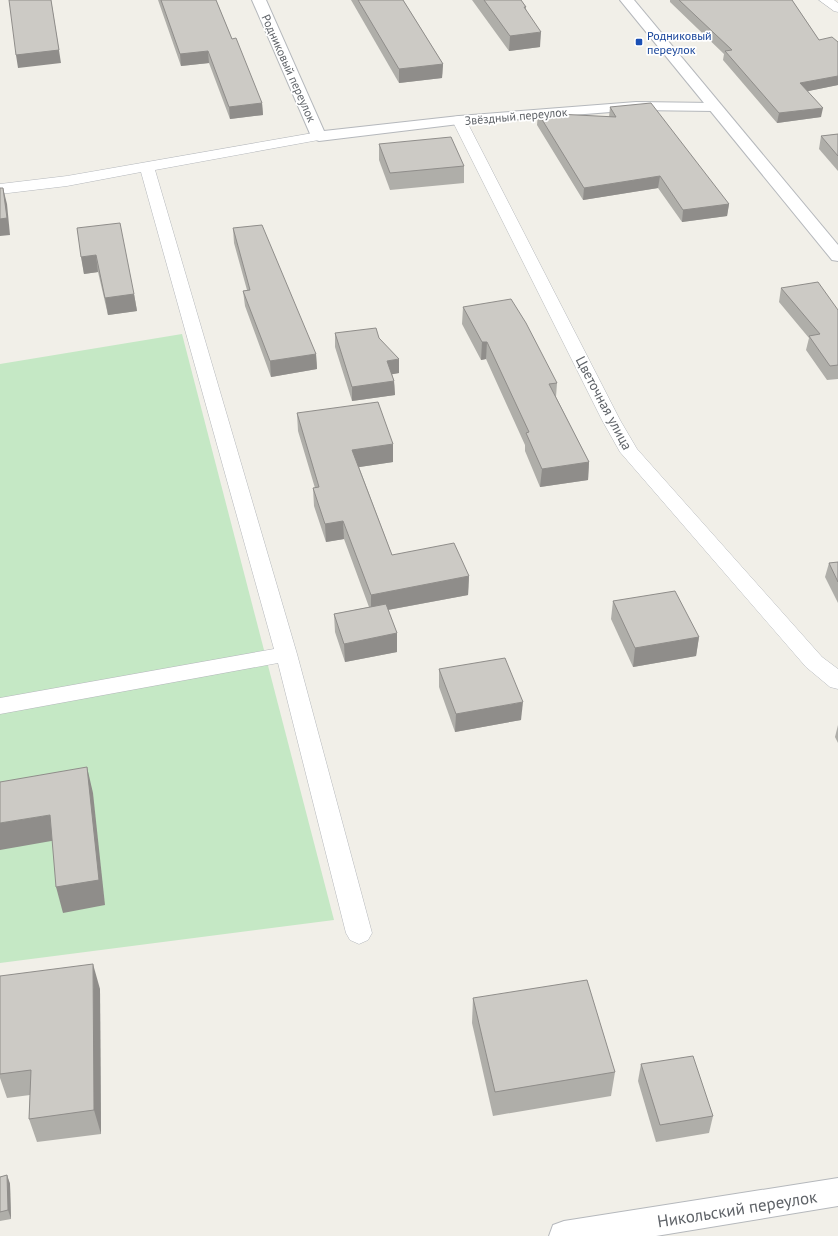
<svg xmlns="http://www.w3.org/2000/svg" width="838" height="1236" font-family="'PT Sans',sans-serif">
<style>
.green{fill:#c5e8c5}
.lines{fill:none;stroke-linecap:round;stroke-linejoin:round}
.service-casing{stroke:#b5b8bc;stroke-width:1}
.minor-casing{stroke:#b5b8bc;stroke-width:2}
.tertiary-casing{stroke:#b5b8bc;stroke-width:2}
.service{fill:#fff;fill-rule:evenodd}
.minor{fill:#fff;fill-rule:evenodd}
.tertiary{fill:#fff;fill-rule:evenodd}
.wall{fill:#afaea9}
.shaded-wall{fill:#8f8d8a}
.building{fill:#cccac5;stroke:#8f8d8a}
.transit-dot{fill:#1a4fb4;stroke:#fff;stroke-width:1.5}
.labels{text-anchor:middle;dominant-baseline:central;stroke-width:3.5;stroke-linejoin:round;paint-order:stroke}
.far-transit-label{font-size:12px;fill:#164399;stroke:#fff;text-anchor:start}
.far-street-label{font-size:12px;fill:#5f6368;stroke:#fff}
.street-label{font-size:14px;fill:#5f6368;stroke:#fff}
.near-street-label{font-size:17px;fill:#5f6368;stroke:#fff}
</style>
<rect width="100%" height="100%" fill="#f1efe8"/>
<polygon class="green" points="182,334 334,920 0,963 0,364"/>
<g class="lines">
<g class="service-casing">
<g id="service">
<polygon points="819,0 834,0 838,3 838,12 834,11"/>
<polygon points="459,116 464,117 466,120 620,420 637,449 822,657 838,669 838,689 830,687 806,667 620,452 602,420 452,120 454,117"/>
<polygon points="319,132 324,133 326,136 324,139 155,170 297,654 372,933 368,940 359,944 350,940 346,933 278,663 0,714 0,698 274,649 141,172 67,186 0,194 0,184 67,176"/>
</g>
</g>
<g class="minor-casing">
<g id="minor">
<polygon points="252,0 266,0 324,131 459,116 636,102 714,103 719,104 721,107 719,110 714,111 636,110 459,124 319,141 314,139 311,136"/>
<polygon points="838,1178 838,1206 656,1236 549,1236 553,1225 564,1221"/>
</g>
</g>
<g class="tertiary-casing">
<polygon id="tertiary" points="620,0 634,0 838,245 838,261 832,260"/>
</g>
<use href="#service" class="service"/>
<use href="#minor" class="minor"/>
<use href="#tertiary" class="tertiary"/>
</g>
<g class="wall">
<polygon points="158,0 216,0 232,39 262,103 263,115 230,119 209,63 181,66"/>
<polygon points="351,0 403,0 443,64 442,78 399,83"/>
<polygon points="472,0 521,0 526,7 526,9 540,47 509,51"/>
<polygon points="670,0 792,0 819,40 838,42 838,85 808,91 821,117 777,123 723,60 724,54 670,2"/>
<polygon points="610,107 729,204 727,216 682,222 658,188 583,200 537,125 538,113 609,117"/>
<polygon points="838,134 838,171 819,149 821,136"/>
<polygon points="379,144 464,166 464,183 390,190 379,160"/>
<polygon points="77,228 134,294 137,311 108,315 98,272 84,274"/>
<polygon points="233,228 316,354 317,369 271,377 245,306 243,291 247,290 234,243"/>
<polygon points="781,288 838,310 838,379 827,380 806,350 809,338 779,302"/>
<polygon points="463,307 557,383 556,397 589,462 588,480 540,487 525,451 525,445 486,359 481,360 462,324"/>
<polygon points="335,333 379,338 399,373 392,374 394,381 395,395 352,401 335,347"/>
<polygon points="297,413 393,444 393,462 359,467 392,555 469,576 468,595 388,610 397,633 397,652 345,662 335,632 334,614 369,607 344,539 326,542 314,506 313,488 315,488 298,431"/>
<polygon points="838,562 838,603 825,577 829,563"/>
<polygon points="613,601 699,637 696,656 633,667 611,619"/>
<polygon points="439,669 521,720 455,732 439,687"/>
<polygon points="838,725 838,743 835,737"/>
<polygon points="0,976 100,989 101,1134 37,1142 29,1119 30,1095 7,1098 0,1078"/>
<polygon points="473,998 615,1072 611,1096 493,1116 472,1023"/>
<polygon points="641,1064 713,1116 709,1133 656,1142 638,1081"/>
<polygon points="7,1175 10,1184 11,1219 0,1221 0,1177"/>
</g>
<g class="shaded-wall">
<polygon points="51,0 61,63 18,68 16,55"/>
<polygon points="541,32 540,47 509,51 510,36"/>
<polygon points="208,51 209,63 181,66 180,54"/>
<polygon points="443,64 442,78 399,83 399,69"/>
<polygon points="838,76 838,85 799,93 800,83"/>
<polygon points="262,103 263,115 230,119 229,107"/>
<polygon points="823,108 821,117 777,123 779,113"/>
<polygon points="660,176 658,188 583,200 584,188"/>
<polygon points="3,188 7,204 10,235 0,236 0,219"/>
<polygon points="729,204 727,216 682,222 683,210"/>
<polygon points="96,255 98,272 84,274 81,257"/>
<polygon points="134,294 137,311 108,315 105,298"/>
<polygon points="482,342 487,342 486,359 481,360"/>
<polygon points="316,354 317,369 271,377 270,361"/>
<polygon points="399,359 399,373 388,375 387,361"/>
<polygon points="394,381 395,395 352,401 352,387"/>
<polygon points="393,444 393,462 353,468 352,450"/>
<polygon points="589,462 588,480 540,487 542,469"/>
<polygon points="343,521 344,539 326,542 325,524"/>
<polygon points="469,576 468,595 371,613 371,595"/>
<polygon points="397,633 397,652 345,662 344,644"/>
<polygon points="699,637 696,656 633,667 635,648"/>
<polygon points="523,702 521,720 455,732 456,714"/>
<polygon points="87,767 93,793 105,905 63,913 56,887"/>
<polygon points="50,815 57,840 0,850 0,823"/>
<polygon points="93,964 100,989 101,1134 94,1110"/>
<polygon points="7,1175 10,1184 11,1219 8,1210"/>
</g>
<g class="building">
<polygon points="9,0 51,0 59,50 16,55"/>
<polygon points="161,0 216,0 232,39 236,38 262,103 229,107 208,51 180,54"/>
<polygon points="358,0 403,0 443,64 399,69"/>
<polygon points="484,0 521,0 526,7 524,7 541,32 510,36"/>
<polygon points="679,0 792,0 819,40 832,37 838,42 838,76 800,83 823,108 779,113 725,51 732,50"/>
<polygon points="651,103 729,204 683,210 660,176 584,188 538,113 616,117 610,107"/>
<polygon points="838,134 838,156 821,136"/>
<polygon points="451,137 464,166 390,173 379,144"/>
<polygon points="0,188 3,188 7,218 0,219"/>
<polygon points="120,223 134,294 105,298 96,255 81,257 77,228"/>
<polygon points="262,225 316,354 270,361 243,291 250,290 233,228"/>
<polygon points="818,282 838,310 838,365 830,366 809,336 820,334 781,288"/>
<polygon points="511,299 526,323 557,383 549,384 589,462 542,469 526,433 529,432 487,342 482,342 463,307"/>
<polygon points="376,328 379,338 399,359 387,361 394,381 352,387 335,333"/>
<polygon points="378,402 393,444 352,450 392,555 454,543 469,576 371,595 343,521 325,524 313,488 319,487 297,413"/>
<polygon points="838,562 838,582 829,563"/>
<polygon points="675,591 699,637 635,648 613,601"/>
<polygon points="386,604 397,633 344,644 334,614"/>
<polygon points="505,658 523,702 456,714 439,669"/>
<polygon points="87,767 99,880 56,887 50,815 0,823 0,782"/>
<polygon points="93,964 94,1110 29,1119 31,1070 0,1074 0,976"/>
<polygon points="587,980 615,1072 495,1092 473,998"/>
<polygon points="693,1056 713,1116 660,1125 641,1064"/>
<polygon points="7,1175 8,1210 0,1212 0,1177"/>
</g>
<rect class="transit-dot" x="635" y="38" width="8" height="8" rx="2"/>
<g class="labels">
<g class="far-transit-label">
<text x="647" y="35">Родниковый<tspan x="647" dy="14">переулок</tspan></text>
</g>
<g class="far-street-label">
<text transform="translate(289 68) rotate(66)">Родниковый переулок</text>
<text transform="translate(516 116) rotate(-5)">Звёздный переулок</text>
</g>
<g class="street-label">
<text transform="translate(604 403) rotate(62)">Цветочная улица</text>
</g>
<g class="near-street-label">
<text transform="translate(737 1209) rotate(-9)">Никольский переулок</text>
</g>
</g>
</svg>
